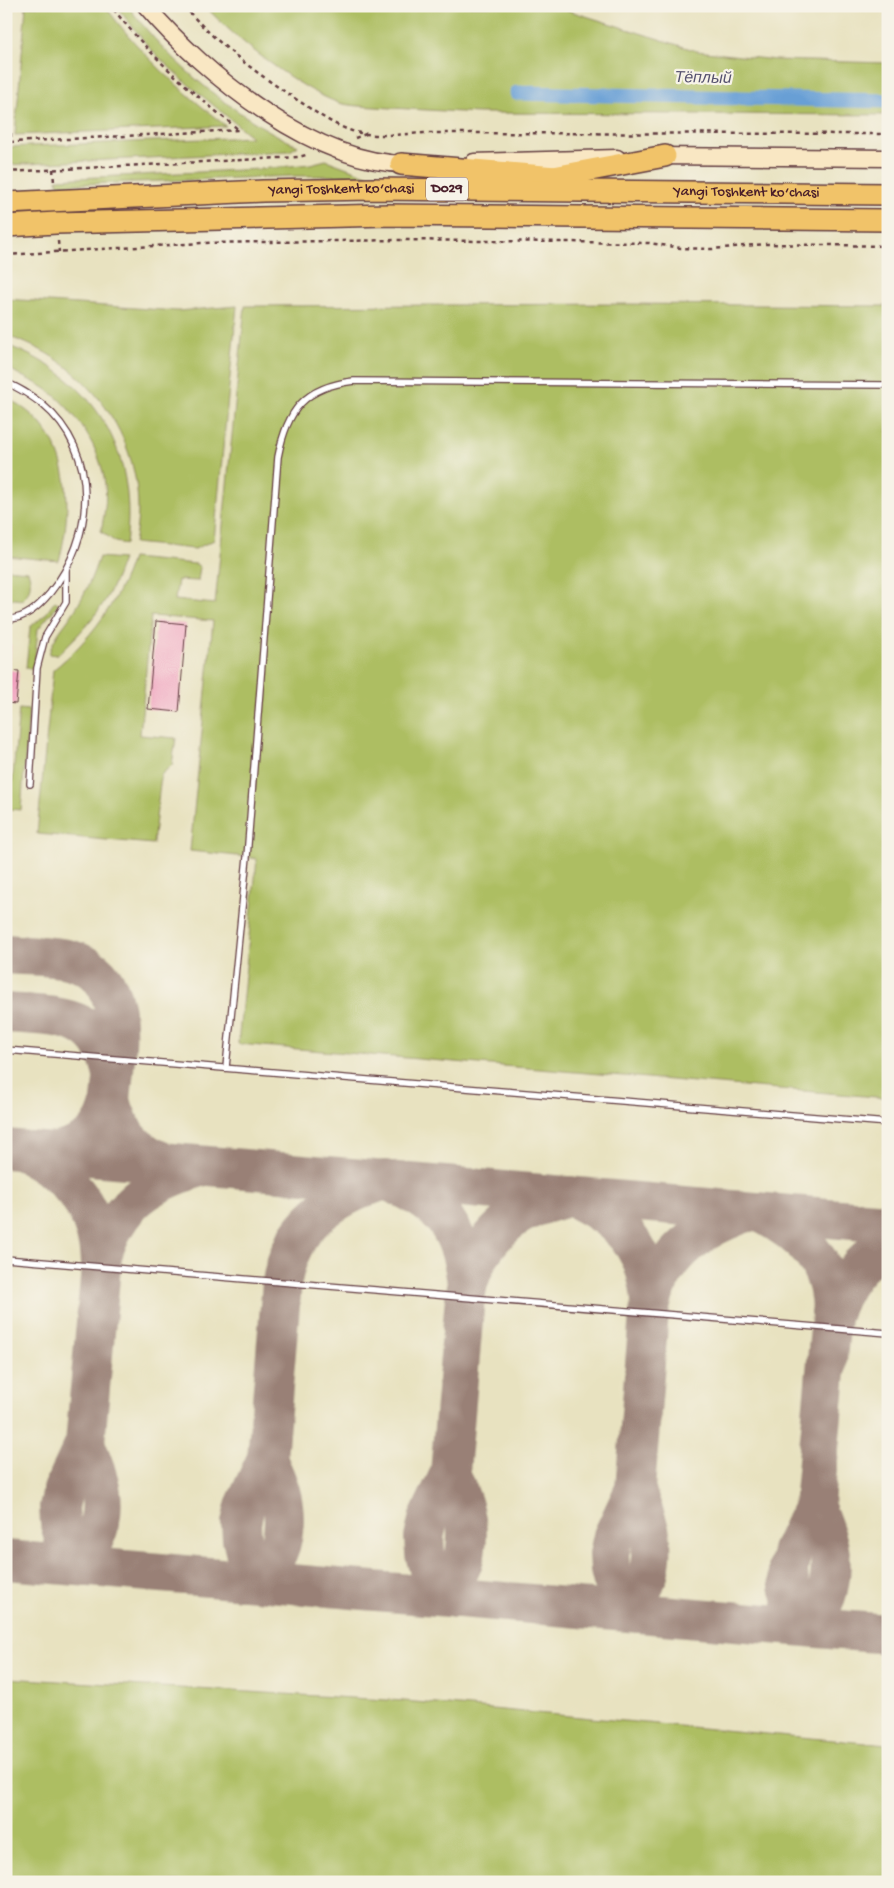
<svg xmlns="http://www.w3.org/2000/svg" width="894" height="1888" font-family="'Gochi Hand',sans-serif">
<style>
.green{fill:#adbe62;stroke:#7c6e46}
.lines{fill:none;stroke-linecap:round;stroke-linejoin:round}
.canal{stroke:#679fd5;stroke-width:15}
.taxiway{stroke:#998076;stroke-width:40}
.building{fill:#f0a2be}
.lane-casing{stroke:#623c41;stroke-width:8}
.secondary-casing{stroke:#623c41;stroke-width:19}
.highway-casing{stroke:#623c41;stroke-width:24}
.path{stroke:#623c41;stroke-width:2.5;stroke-dasharray:4 4;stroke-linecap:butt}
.lane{stroke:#fff;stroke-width:5.5}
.secondary{stroke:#f9e7c3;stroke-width:16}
.highway{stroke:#f1c369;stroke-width:21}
.labels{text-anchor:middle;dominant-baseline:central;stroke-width:4.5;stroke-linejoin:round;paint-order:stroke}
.shield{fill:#f7f3e8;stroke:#7e5f64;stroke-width:1}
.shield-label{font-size:14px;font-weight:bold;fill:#4a1f2b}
.street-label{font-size:15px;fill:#4a1f2b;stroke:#f7f3e8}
.water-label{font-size:16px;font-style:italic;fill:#56526f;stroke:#f7f3e8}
</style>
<rect width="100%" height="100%" fill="#f7f3e8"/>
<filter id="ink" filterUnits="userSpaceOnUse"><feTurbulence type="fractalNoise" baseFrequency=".02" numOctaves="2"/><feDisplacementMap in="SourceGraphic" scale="10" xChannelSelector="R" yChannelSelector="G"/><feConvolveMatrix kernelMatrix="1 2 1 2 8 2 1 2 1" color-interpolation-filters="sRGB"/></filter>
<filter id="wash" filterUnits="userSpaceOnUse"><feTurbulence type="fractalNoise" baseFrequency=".0096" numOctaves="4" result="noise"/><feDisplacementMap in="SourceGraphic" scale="20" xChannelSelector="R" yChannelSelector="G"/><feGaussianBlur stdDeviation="1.12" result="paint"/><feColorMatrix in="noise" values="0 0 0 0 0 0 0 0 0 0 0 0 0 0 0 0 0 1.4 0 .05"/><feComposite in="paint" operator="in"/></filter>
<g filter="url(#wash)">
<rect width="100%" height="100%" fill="#e8e2c0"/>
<g class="green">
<path d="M26,6H105C139,53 181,91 226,126L15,135Z"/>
<path d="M116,6H128C171,65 233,115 298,146L290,151L6,165V147L252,137L184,81L152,51Z"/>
<path d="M205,6H554L697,51L775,60L888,63V115L478,113L358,106C352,105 345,105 339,103C299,89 234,38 205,6Z"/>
<polygon points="326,160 369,176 293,176 58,185 57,179 260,169 310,164"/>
<path d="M6,299L178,311L237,306L214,540L195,549L134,543C136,532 138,520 138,509C138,429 82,358 6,336Z"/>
<path d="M628,304L888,306V1098L238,1044L257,859L247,857L190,851L213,621L151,616L140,735L176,738L172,765L161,775L153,844L37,834L53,670C90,640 118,603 132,558L196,564L200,567L198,581L178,580L175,600L215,604L245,306Z"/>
<path d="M6,345C95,377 138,451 126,544L115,542L101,531C104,516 107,501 105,485C102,450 75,409 46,389C33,380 17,376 6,365Z"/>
<path d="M6,398C71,429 75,500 59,561L6,556Z"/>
<path d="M99,557L123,559C120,567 117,576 113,585C102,611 78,636 57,655L49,654C54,635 65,626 75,610C85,594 93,575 99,557Z"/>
<path d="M6,569L28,571C32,582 31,592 22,600L6,598Z"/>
<polygon points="55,601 59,604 38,629 34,669 26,668 30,627 45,615"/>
<polygon points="19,709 29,710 21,810 10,809"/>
<polygon points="6,1678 404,1701 888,1745 888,1882 6,1882"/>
</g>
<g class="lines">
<polyline class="canal" points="517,93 888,101"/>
<g class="taxiway">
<path d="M6,954C27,956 51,955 71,960C134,976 114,1054 111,1101"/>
<path d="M6,1013C58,1017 101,1012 113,1076"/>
<polyline points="6,1149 888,1223"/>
<path d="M22,1151C70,1174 99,1211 100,1265"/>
<path d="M52,1153C85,1147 103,1134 111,1101C120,1133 134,1152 167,1163"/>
<polyline points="6,1560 888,1634"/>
<path d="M59,1564C65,1562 72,1561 77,1557C103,1541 106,1503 97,1476C94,1465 89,1454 85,1443"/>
<path d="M88,1567L74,1555L64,1539L60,1523L59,1507L63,1490L85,1443L102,1256C117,1204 149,1183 198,1168"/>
<path d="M242,1580C253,1575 267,1570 274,1559C286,1540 286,1512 280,1491C277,1480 271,1469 267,1458"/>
<path d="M272,1582L256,1571L246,1555L242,1539L241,1523L245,1506L267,1458L282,1282C291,1223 333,1197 385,1180C439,1201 461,1227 467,1285"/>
<path d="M424,1595C436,1590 449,1585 457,1574C469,1556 469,1526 463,1506C460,1495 454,1484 450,1473"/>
<path d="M455,1598L440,1586L429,1569L425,1554L424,1538L428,1520L450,1473L465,1297C471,1259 496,1223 533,1208C545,1203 558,1200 570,1196C618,1218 647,1246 651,1301"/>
<path d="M609,1610C620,1606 635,1601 641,1590C653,1571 654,1543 647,1522C643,1511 639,1500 635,1489"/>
<path d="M639,1613L624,1602L614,1586L610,1570L609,1554L613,1536L635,1489L649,1313C657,1268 686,1238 727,1220C734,1217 744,1212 752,1212C760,1211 771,1218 777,1222C814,1245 832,1273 831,1316"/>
<path d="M788,1625C799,1621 813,1616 821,1606C825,1600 828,1591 829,1584C835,1553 825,1533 814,1505"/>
<path d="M817,1628L803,1617L793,1601L789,1585L788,1569L792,1551L814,1504L831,1316C842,1285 858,1261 888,1244"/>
</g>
</g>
<g id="blocks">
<g class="building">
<polygon points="156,621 186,624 179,712 148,709"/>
<polygon points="6,644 11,645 9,670 19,671 16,704 6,703"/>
</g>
</g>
</g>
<g filter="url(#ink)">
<use href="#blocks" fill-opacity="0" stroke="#623c41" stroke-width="1"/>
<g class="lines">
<g class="lane-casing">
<g id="lane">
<path d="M6,383C19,387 31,396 42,404C101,453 95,537 50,593C39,606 25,620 6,619"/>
<polyline points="30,784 37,668 45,637 66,602 66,570"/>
<polyline points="6,1050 888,1123"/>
<path d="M226,1067L247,857L278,457C287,410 304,387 354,381L888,385"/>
<polyline points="6,1259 888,1333"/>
</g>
</g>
<g class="secondary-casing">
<g id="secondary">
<path d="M146,6C205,75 317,167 412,164"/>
<polyline points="654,156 888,158"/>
<polyline points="474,162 617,158"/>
</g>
</g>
<g class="highway-casing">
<g id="highway">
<polyline points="401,164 556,177"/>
<polyline points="543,179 665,156"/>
<path id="s1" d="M6,203L263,191L373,189L888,194"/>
<polyline points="6,226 56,223 388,215 888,220"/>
</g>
</g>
<g class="path">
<path d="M184,6C218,46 262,77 305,105C319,115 336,126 352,131C376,138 400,134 424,133L888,134"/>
<path d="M6,129L11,130V142L239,130C190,91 150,56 111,6"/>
<polyline points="355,138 366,134"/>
<polyline points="53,169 54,183"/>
<polyline points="6,172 299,157 309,154"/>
<polyline points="58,241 59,252"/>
<polyline points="6,255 201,243 401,240 649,243 681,248 713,249 766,244 888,246"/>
</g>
<use href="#lane" class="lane"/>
<use href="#secondary" class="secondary"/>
<use href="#highway" class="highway"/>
</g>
</g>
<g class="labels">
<rect class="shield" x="426" y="177.5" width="42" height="23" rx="4"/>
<g class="shield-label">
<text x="447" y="189">D029</text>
</g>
<g class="street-label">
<text stroke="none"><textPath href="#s1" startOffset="336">Yangi Toshkent ko‘chasi</textPath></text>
<text stroke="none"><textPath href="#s1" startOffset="741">Yangi Toshkent ko‘chasi</textPath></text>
</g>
<g class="water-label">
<text transform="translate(703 80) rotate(1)">Тёплый</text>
</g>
</g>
<rect width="894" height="1888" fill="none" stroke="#f7f3e8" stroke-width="25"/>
</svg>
